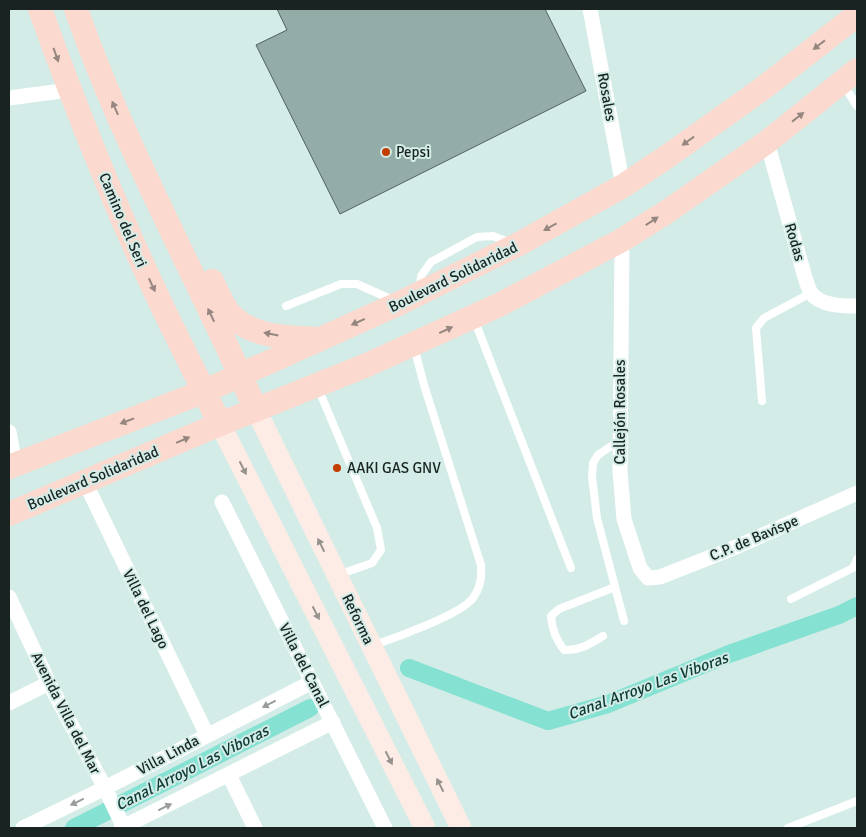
<svg xmlns="http://www.w3.org/2000/svg" width="866" height="837" font-family="Signika,sans-serif">
<style>
.lines{fill:none;stroke-linecap:round;stroke-linejoin:round}
.canal{stroke:#85e1d2;stroke-width:18}
.building{fill:#94aca7;stroke:#4c625e}
.lane{stroke:#fff;stroke-width:8}
.street{stroke:#fff;stroke-width:15}
.secondary{stroke:#fdece6;stroke-width:21}
.primary{stroke:#fbd9ce;stroke-width:24}
.oneway{fill:#958780}
.oneway2{fill:#96928d}
.oneway3{fill:#989c9b}
.poi-dot{fill:#c33c00;stroke:#d3ece7;stroke-width:2}
.labels{text-anchor:middle;dominant-baseline:central;stroke-width:4;stroke-linejoin:round;paint-order:stroke}
.street-label{font-size:15px;fill:#192321;stroke:#d3ece7}
.poi-label{font-size:15px;fill:#192321;stroke:#d3ece7;text-anchor:start}
.water-label{font-size:16px;font-style:italic;fill:#0f3b35;stroke:#d3ece7}
</style>
<rect width="100%" height="100%" fill="#d3ece7"/>
<g class="lines">
<g class="canal">
<polyline points="409,668 548,721 608,704 729,654 839,615 857,606"/>
<polyline points="74,828 310,708"/>
</g>
</g>
<polygon class="building" points="277,9 545,9 586,91 340,214 256,45 287,30"/>
<g class="lines">
<g class="lane">
<polyline points="843,84 857,106"/>
<polyline points="420,289 421,276 431,262 477,237 493,236 511,243"/>
<polyline points="286,306 341,284 357,284 395,301"/>
<polyline points="474,319 571,568"/>
<polyline points="318,388 377,528 381,550 372,563 338,575"/>
<polyline points="762,401 756,328 764,318 811,293"/>
<polyline points="620,440 598,455 593,463 592,477 597,518 624,621"/>
<polyline points="791,599 853,568 857,559"/>
<path d="M603,636C590,644 579,651 564,650C556,639 552,630 551,616L559,609L615,587"/>
<path d="M374,645C395,638 462,614 473,598C481,588 482,577 481,565L424,385L414,347"/>
<polyline points="788,828 857,801"/>
</g>
<g class="street">
<polyline points="590,9 623,186"/>
<polyline points="9,98 69,90"/>
<path d="M767,142L804,274C806,280 808,288 811,293C820,306 844,306 857,306"/>
<polyline points="622,240 620,472 624,519 640,568 648,578 660,577 736,547 857,493"/>
<polyline points="9,432 15,464"/>
<polyline points="85,482 207,735"/>
<polyline points="222,502 385,828"/>
<polyline points="9,597 49,683 105,788 124,828"/>
<polyline points="9,703 49,683"/>
<polyline points="229,775 255,828"/>
<polyline points="23,828 105,788 312,682"/>
<polyline points="121,828 333,722"/>
</g>
<g class="secondary">
<polyline points="256,410 461,828"/>
<polyline points="220,424 425,828"/>
</g>
<g class="primary">
<path d="M40,9C72,98 107,187 147,274C170,325 196,374 220,424"/>
<path d="M76,9C124,147 197,276 256,410"/>
<path d="M212,281C218,293 223,308 234,318C256,338 290,337 318,339"/>
<polyline points="9,467 205,391 400,303 517,245 623,186 668,156 762,89 857,15"/>
<polyline points="9,514 220,424 367,365 499,305 622,240 668,211 767,142 857,70"/>
</g>
</g>
<defs><path id="oneway-solid" d="M-6-.8H1V-3.2L6.5 0L1 3.2V.8H-6Z" transform="scale(1.25)"/></defs>
<g class="oneway">
<use href="#oneway-solid" transform="translate(819 45) rotate(142)"/>
<use href="#oneway-solid" transform="translate(56 55) rotate(70)"/>
<use href="#oneway-solid" transform="translate(115 108) rotate(-114)"/>
<use href="#oneway-solid" transform="translate(798 117) rotate(-38)"/>
<use href="#oneway-solid" transform="translate(688 141) rotate(144)"/>
<use href="#oneway-solid" transform="translate(652 221) rotate(-33)"/>
<use href="#oneway-solid" transform="translate(550 227) rotate(151)"/>
<use href="#oneway-solid" transform="translate(152 285) rotate(65)"/>
<use href="#oneway-solid" transform="translate(211 315) rotate(-115)"/>
<use href="#oneway-solid" transform="translate(358 322) rotate(156)"/>
<use href="#oneway-solid" transform="translate(446 330) rotate(-25)"/>
<use href="#oneway-solid" transform="translate(271 334) rotate(-169)"/>
<use href="#oneway-solid" transform="translate(127 421) rotate(159)"/>
<use href="#oneway-solid" transform="translate(183 440) rotate(-23)"/>
</g>
<g class="oneway2">
<use href="#oneway-solid" transform="translate(243 468) rotate(63)"/>
<use href="#oneway-solid" transform="translate(321 545) rotate(-116)"/>
<use href="#oneway-solid" transform="translate(316 613) rotate(63)"/>
<use href="#oneway-solid" transform="translate(389 758) rotate(63)"/>
<use href="#oneway-solid" transform="translate(440 785) rotate(-117)"/>
</g>
<g class="oneway3">
<use href="#oneway-solid" transform="translate(269 704) rotate(153)"/>
<use href="#oneway-solid" transform="translate(77 802) rotate(154)"/>
<use href="#oneway-solid" transform="translate(165 807) rotate(-26)"/>
</g>
<g class="poi-dot">
<circle cx="386" cy="152" r="5"/>
<circle cx="337" cy="468" r="5"/>
</g>
<g class="labels">
<g class="street-label">
<text transform="translate(607 97) rotate(80)">Rosales</text>
<text transform="translate(123 220) rotate(67)">Camino del Seri</text>
<text transform="translate(795 242) rotate(74)">Rodas</text>
<text transform="translate(453 277) rotate(-26)">Boulevard Solidaridad</text>
<text transform="translate(620 412) rotate(-90)">Callejón Rosales</text>
<text transform="translate(93 478) rotate(-23)">Boulevard Solidaridad</text>
<text transform="translate(754 538) rotate(-23)">C.P. de Bavispe</text>
<text transform="translate(146 609) rotate(64)">Villa del Lago</text>
<text transform="translate(358 619) rotate(64)">Reforma</text>
<text transform="translate(304 665) rotate(63)">Villa del Canal</text>
<text transform="translate(66 713) rotate(63)">Avenida Villa del Mar</text>
<text transform="translate(168 755) rotate(-28)">Villa Linda</text>
</g>
<g class="poi-label">
<text x="396" y="152">Pepsi</text>
<text x="347" y="468">AAKI GAS GNV</text>
</g>
<g class="water-label">
<text transform="translate(648 686) rotate(-20)">Canal Arroyo Las Viboras</text>
<text transform="translate(192 768) rotate(-27)">Canal Arroyo Las Viboras</text>
</g>
</g>
<rect width="866" height="837" fill="none" stroke="#192321" stroke-width="20"/>
</svg>
